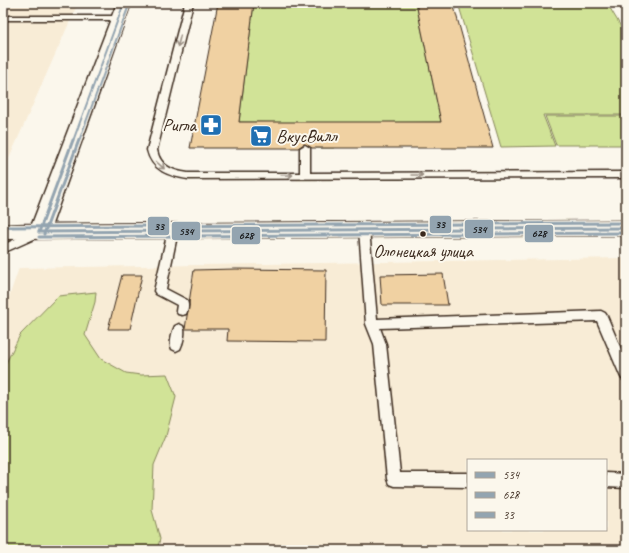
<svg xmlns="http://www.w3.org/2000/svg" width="629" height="553" font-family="Caveat,sans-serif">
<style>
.built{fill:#f8ecd6;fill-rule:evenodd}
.green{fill:#d1e397;stroke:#86865a}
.building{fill:#f0d1a2;stroke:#3b2a1e}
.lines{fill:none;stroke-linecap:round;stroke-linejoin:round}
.lane-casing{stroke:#3b2a1e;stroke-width:3}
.secondary-casing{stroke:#3b2a1e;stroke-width:3}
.lane{fill:#fbf7ec;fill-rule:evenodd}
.secondary{fill:#fbf7ec;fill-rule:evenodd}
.bus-1-far1-casing{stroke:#fbf7ec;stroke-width:4}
.bus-1-casing{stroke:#fbf7ec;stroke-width:6}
.bus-2-far1-casing{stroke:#fbf7ec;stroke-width:4}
.bus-2-casing{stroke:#fbf7ec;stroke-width:6}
.bus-3-casing{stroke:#fbf7ec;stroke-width:6}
.bus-1-far1{stroke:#93a4b0;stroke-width:2}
.bus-1{stroke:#93a4b0;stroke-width:3}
.bus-2-far1{stroke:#93a4b0;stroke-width:2}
.bus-2{stroke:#93a4b0;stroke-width:3}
.bus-3{stroke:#93a4b0;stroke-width:3}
.oneway{stroke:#9b9085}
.bus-dot{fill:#3b2a1e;stroke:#fbf7ec;stroke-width:1.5}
.labels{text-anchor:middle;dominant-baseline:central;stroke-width:4;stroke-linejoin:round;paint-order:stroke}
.bus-label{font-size:18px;fill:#3b2a1e;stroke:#fbf7ec}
.poi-label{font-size:19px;fill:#3b2a1e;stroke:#fbf7ec;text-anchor:end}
.line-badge{stroke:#fbf7ec;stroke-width:1.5}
.pale-badge-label{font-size:11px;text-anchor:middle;font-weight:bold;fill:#111}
</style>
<rect width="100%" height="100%" fill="#fbf7ec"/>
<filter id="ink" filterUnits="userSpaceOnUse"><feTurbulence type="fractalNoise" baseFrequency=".025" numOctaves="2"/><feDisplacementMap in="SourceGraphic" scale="8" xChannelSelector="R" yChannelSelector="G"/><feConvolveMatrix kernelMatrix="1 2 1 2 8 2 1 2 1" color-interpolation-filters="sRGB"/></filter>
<g filter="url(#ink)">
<g class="built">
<polygon points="3,3 78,3 3,172"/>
<path d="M623,258L626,264V550H3V314L19,268ZM468,460H606V530H468Z"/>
</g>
<g class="green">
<polygon points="254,3 416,3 441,122 333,123 334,148 316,148 316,123 239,122"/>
<polygon points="458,3 607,3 626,35 626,115 543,115 555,146 501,147"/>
<polygon points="545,116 625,116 626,145 556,145"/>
<polygon points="96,292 95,302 85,335 101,359 126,373 141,375 167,374 176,397 166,436 154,465 152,510 160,539 157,550 3,550 3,369 20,335 58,296"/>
</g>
<g class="building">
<polygon points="218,3 254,3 239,122 441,122 416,3 453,3 493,148 312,148 304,144 298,148 190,148"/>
<polygon points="236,269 326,270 325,342 227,341 228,329 185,329 194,270"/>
<polygon points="443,274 448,305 382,305 380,275"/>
<polygon points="122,275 142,275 130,329 108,329"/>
</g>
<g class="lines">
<g class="lane-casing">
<g id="lane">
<path d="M185,3H193L157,150C160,166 173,171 188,173H300V148L305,145L310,148V173L626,172V178L188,179C169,176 152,171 147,150Z"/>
<polygon points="3,16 118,16 122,18 118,20 3,20"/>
<polygon points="364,225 368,226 369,229 377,319 601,311 605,313 607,316 626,361 626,380 622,379 620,375 597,321 380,328 386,344 400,473 468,473 468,487 394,486 389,484 387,479 374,344 366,324 359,229 360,226"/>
<path d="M173,227L177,228L178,231L166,289L187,300C189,304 188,310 186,314L182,315L178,314L176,311L177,305L156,294L154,291L168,231L169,228Z"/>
<polygon points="39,228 43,229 44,232 43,235 3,253 3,245"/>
<path d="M179,324L183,326C186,332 183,343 180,349L176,351L172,349C169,343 172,332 175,326Z"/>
<polygon points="606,473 626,474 626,488 606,487"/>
</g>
</g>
<g class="secondary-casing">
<polygon id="secondary" points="117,3 131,3 52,224 626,221 626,235 3,239 3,225 32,224"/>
</g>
<use href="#lane" class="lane"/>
<use href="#secondary" class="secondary"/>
<g class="bus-1-far1-casing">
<polyline id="bus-1-far1" points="73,141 124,3"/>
</g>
<g class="bus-1-casing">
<g id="bus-1">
<polyline points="39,232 626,228"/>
<polyline points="39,232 73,140"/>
</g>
</g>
<g class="bus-2-far1-casing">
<polyline id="bus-2-far1" points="79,141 129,5"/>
</g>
<g class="bus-2-casing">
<g id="bus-2">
<polyline points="44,234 79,140"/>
<polyline points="39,237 626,233"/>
</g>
</g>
<g class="bus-3-casing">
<polyline id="bus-3" points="3,227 626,223"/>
</g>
<use href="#bus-1-far1" class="bus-1-far1"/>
<use href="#bus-1" class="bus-1"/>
<use href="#bus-2-far1" class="bus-2-far1"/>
<use href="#bus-2" class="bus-2"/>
<use href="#bus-3" class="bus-3"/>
</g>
<defs><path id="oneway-shaft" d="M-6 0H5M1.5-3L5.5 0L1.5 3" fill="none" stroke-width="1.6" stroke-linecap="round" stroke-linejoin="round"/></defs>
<g class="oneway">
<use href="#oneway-shaft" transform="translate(179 41) rotate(104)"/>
<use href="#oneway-shaft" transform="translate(160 165) rotate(42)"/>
<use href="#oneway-shaft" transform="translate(287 175)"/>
<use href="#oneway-shaft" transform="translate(417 175)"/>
</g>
</g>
<defs>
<g id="pharmacy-square" transform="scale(1.15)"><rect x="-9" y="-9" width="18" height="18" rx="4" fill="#1f6fb2" stroke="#fbf7ec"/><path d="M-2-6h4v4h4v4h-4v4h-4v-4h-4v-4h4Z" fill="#fff"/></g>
<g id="supermarket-square" transform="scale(1.15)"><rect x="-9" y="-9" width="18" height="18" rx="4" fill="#1f6fb2" stroke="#fbf7ec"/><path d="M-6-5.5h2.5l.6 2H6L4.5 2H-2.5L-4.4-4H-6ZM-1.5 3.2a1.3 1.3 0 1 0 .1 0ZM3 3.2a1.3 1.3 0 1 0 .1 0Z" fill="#fff"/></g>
</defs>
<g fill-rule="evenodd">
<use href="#pharmacy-square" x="211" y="125"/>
<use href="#supermarket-square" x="261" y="136"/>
</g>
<circle class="bus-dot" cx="423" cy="234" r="3.5"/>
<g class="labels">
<g class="bus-label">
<text x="423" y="251">Олонецкая улица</text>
</g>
<g class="poi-label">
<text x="196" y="125">Ригла</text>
<text x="276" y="136" text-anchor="start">ВкусВилл</text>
</g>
</g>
<g class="line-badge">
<rect x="429" y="215" width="23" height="19" rx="4" fill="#93a4b0"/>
<rect x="147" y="216" width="23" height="20" rx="4" fill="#93a4b0"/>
<rect x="464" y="219" width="30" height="20" rx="4" fill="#93a4b0"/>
<rect x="171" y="221" width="30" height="20" rx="4" fill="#93a4b0"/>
<rect x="524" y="224" width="30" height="19" rx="4" fill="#93a4b0"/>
<rect x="231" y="226" width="30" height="19" rx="4" fill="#93a4b0"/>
</g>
<g class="pale-badge-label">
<text x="440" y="228">33</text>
<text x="159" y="230">33</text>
<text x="479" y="233">534</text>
<text x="186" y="235">534</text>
<text x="539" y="237">628</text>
<text x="246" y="239">628</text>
</g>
<rect width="629" height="553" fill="none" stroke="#fbf7ec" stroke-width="16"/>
<rect x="8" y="8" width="613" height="537" fill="none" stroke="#3b2a1e" stroke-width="1.5" filter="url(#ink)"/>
<rect x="467" y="459" width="140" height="72" fill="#fbf7ec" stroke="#aea59a"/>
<rect x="475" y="472" width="20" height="6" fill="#93a4b0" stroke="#aea59a"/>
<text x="503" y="479" font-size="12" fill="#3b2a1e">534</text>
<rect x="475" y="492" width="20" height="6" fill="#93a4b0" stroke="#aea59a"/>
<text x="503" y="499" font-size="12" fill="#3b2a1e">628</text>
<rect x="475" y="512" width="20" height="6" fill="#93a4b0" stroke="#aea59a"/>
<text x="503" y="519" font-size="12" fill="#3b2a1e">33</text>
</svg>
